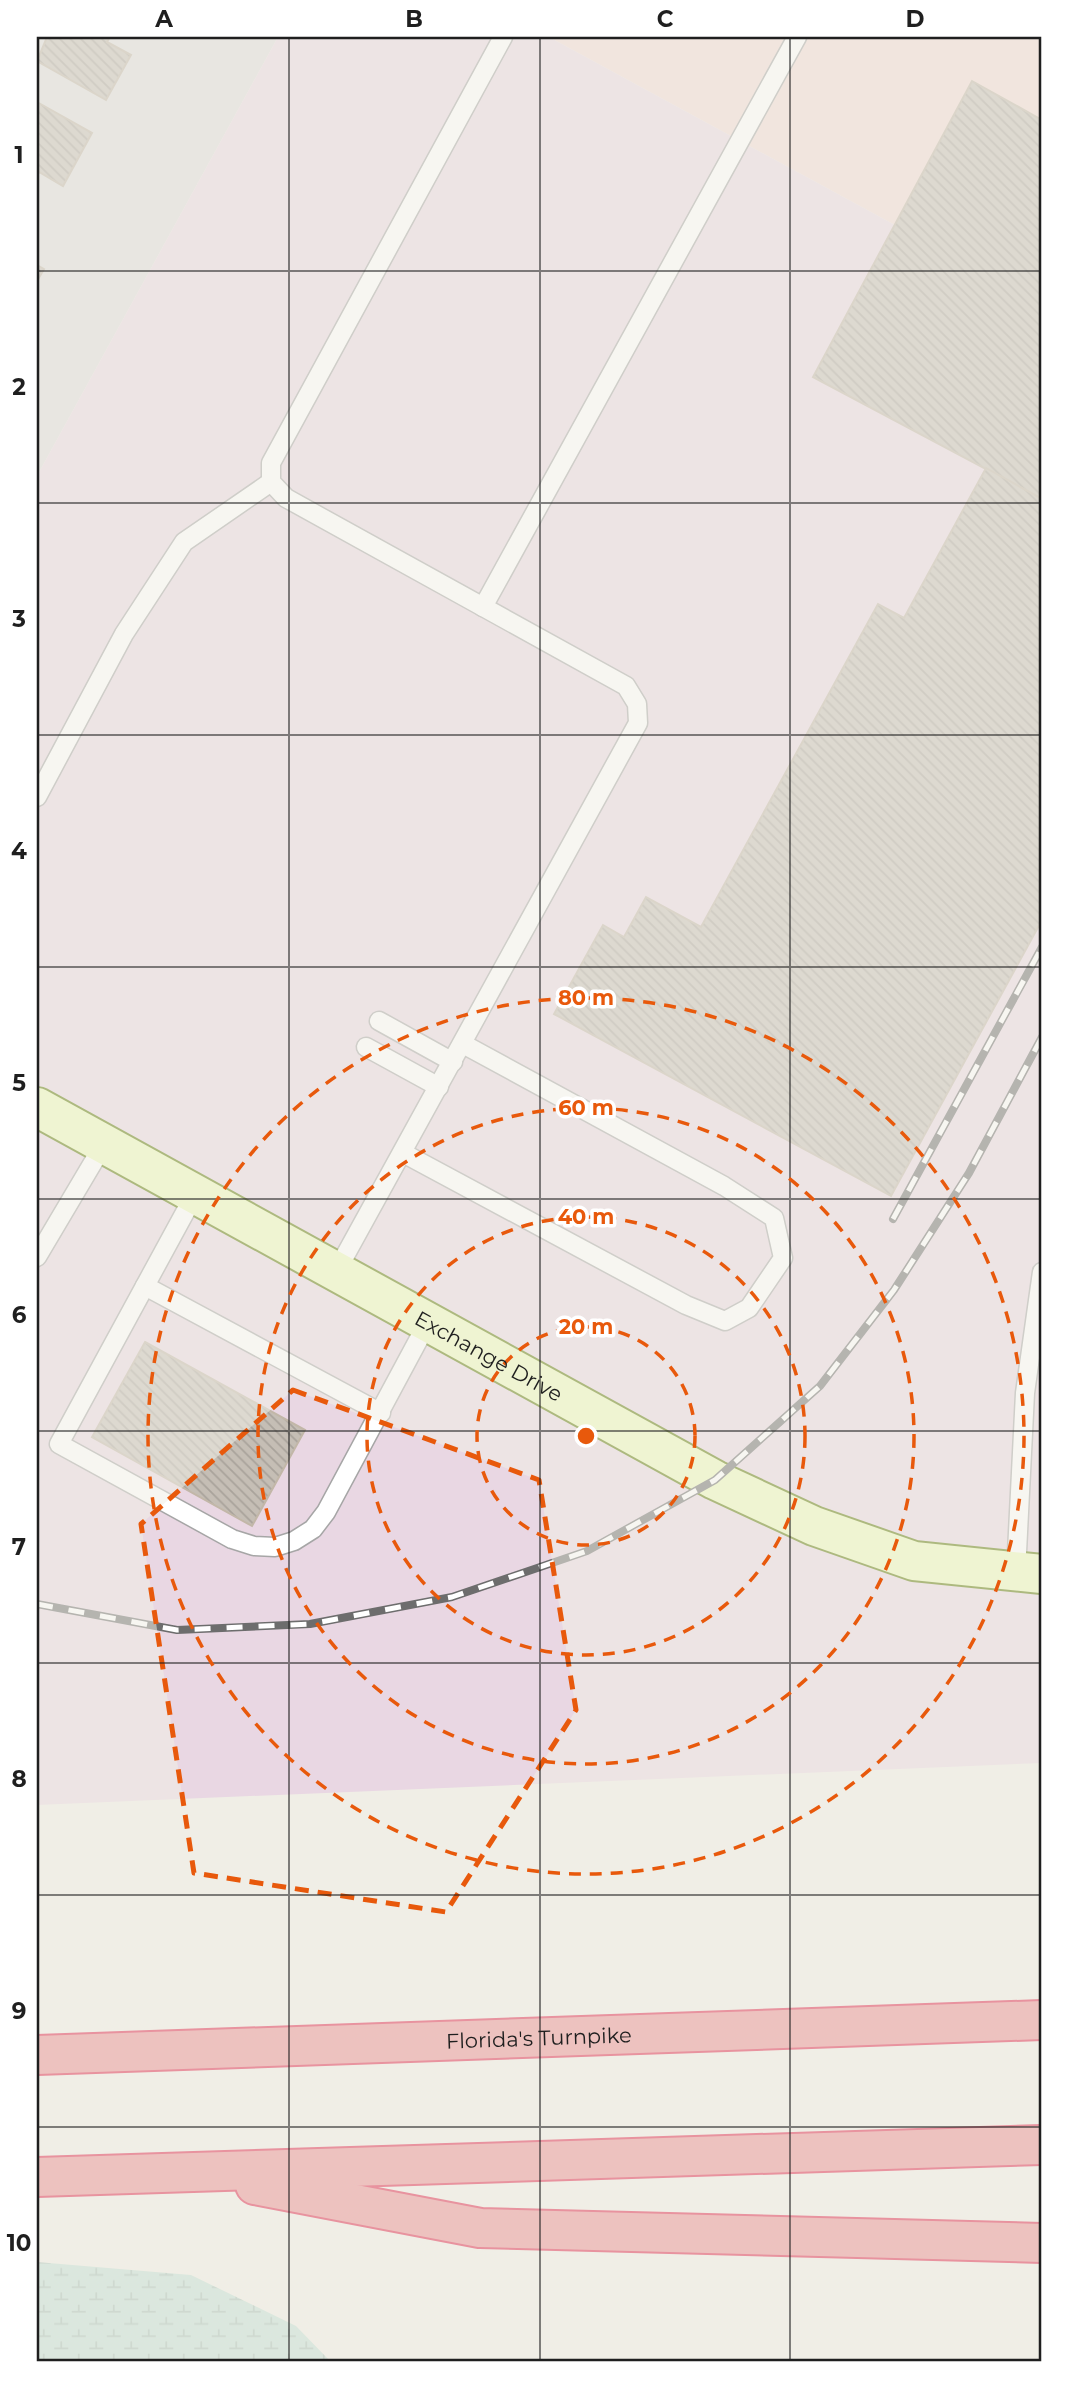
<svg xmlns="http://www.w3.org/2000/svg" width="1079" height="2398" font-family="Montserrat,sans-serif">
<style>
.residential{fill:#dddcdc}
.commercial{fill:#f1dad5}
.industrial{fill:#e9d7e3}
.wetland{fill:url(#wetland-marsh)}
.building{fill:url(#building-back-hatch);stroke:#c2b7a8;stroke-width:2}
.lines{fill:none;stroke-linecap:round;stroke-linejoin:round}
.lane-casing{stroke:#a6a6a6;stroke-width:21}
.secondary-casing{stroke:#5c7904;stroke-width:42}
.highway-casing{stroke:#dd244a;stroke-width:42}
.lane{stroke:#fff;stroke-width:18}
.secondary{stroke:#eefaba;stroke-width:38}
.highway{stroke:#e88d91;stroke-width:38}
.rail-casing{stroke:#6d6d6d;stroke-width:8}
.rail{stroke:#fff;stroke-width:5;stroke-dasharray:16;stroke-linecap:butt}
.marked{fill:none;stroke:#e8590c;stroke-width:5;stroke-dasharray:14 9;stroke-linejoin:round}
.grid{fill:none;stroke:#1f1f1f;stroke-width:2;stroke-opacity:0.55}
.ring{fill:none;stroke:#e8590c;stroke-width:3.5;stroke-dasharray:12 9}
.labels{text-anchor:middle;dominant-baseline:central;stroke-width:7;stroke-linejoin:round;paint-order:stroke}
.street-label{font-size:21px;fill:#1f1f1f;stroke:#fff}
.centre{fill:#e8590c;stroke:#fff;stroke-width:3.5}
.ring-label{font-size:21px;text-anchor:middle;font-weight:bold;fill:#e8590c;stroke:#fff;stroke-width:7;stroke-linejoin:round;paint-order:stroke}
.neatline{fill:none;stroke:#1f1f1f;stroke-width:2.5}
.grid-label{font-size:23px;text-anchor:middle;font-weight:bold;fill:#1f1f1f}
</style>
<defs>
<pattern id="wetland-marsh" width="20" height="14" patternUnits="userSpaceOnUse" patternTransform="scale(1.75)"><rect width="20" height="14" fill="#c2ded5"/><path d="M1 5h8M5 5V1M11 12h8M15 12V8" fill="none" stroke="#a6beb6"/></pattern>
<pattern id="building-back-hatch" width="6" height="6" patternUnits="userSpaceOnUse" patternTransform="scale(1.75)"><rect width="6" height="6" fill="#c5beb5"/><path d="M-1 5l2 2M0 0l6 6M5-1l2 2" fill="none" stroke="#a9a39b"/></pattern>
</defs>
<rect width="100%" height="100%" fill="#f0eee6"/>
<polygon class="residential" points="37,37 278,37 37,476"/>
<polygon class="commercial" points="549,37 1042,37 1042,305"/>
<polygon class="industrial" points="278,37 549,37 1042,305 1042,1763 37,1805 37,476"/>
<polygon class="wetland" points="37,2262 191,2275 296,2326 330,2361 37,2361"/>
<g class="building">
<polygon points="47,37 110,37 107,42 131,55 106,100 37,61"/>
<polygon points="972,81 1042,120 1042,499 813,377"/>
<polygon points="37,102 92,133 63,186 39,172 37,177"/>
<polygon points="37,265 44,269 37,281"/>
<polygon points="986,468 1042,499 1042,920 891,1196 554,1014 603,925 624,937 646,897 701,927 878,604 904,618"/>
<polygon points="145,1342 305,1430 252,1526 92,1437"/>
</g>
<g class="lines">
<g class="lane-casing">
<g id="lane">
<polyline points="483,607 797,37"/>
<polyline points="37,797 124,634 184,542 271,482"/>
<polyline points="379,1021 453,1062"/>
<polyline points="366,1047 439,1087"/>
<polyline points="403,1153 686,1305 725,1321 749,1308 783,1258 774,1218 724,1186 463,1044"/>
<polyline points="195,1194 59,1444 232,1539 254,1546 275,1547 294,1541 313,1529 326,1512 428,1322"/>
<polyline points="37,1257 104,1144"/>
<polyline points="336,1272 638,723 637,704 626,686 286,498 271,482 271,463 503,37"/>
<polyline points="145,1286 381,1413"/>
<polyline points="1016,1572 1025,1393 1042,1272"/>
</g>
</g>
<g class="secondary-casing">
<g id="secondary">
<path id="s1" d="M37,1107L715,1480L814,1526L914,1561L1042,1574"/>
</g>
</g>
<g class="highway-casing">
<g id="highway">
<path id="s2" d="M37,2055L1042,2020"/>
<polyline points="37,2177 1042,2145"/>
<polyline points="255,2185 480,2228 1042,2243"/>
</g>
</g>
<use href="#lane" class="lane"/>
<use href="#secondary" class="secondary"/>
<use href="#highway" class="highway"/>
<g class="rail-casing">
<g id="rail">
<polyline points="893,1219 1042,947"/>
<polyline points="37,1604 177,1630 310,1624 452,1597 587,1551 715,1480 820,1386 894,1290 969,1173 1042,1037"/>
</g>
</g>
<use href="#rail" class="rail"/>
</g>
<path d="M0 0H1079V2398H0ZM293,1390L539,1480L576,1710L446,1912L194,1873L141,1524Z" fill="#f0eee6" fill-opacity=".55" fill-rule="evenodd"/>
<path class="marked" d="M293,1390L539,1480L576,1710L446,1912L194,1873L141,1524Z"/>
<path class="grid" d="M289,37V2361M540,37V2361M790,37V2361M37,271H1042M37,503H1042M37,735H1042M37,967H1042M37,1199H1042M37,1431H1042M37,1663H1042M37,1895H1042M37,2127H1042"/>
<g class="ring">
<circle cx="586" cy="1436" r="109"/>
<circle cx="586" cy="1436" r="219"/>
<circle cx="586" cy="1436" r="328"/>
<circle cx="586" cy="1436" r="438"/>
</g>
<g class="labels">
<g class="street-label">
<text stroke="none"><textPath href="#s1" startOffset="516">Exchange Drive</textPath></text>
<text stroke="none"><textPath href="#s2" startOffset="502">Florida's Turnpike</textPath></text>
</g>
</g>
<circle cx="586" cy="1436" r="10" class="centre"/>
<g class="ring-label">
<text x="586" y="1005">80 m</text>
<text x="586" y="1115">60 m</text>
<text x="586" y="1224">40 m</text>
<text x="586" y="1334">20 m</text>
</g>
<rect width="1079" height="2398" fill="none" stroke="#ffffff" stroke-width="77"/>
<rect x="38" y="38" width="1002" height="2322" class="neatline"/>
<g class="grid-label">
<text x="164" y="27">A</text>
<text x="414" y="27">B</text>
<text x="665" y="27">C</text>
<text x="915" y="27">D</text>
<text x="19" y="163">1</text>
<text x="19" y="395">2</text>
<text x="19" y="627">3</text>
<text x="19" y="859">4</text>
<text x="19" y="1091">5</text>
<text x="19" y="1323">6</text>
<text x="19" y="1555">7</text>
<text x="19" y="1787">8</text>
<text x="19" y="2019">9</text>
<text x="19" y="2251">10</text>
</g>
</svg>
